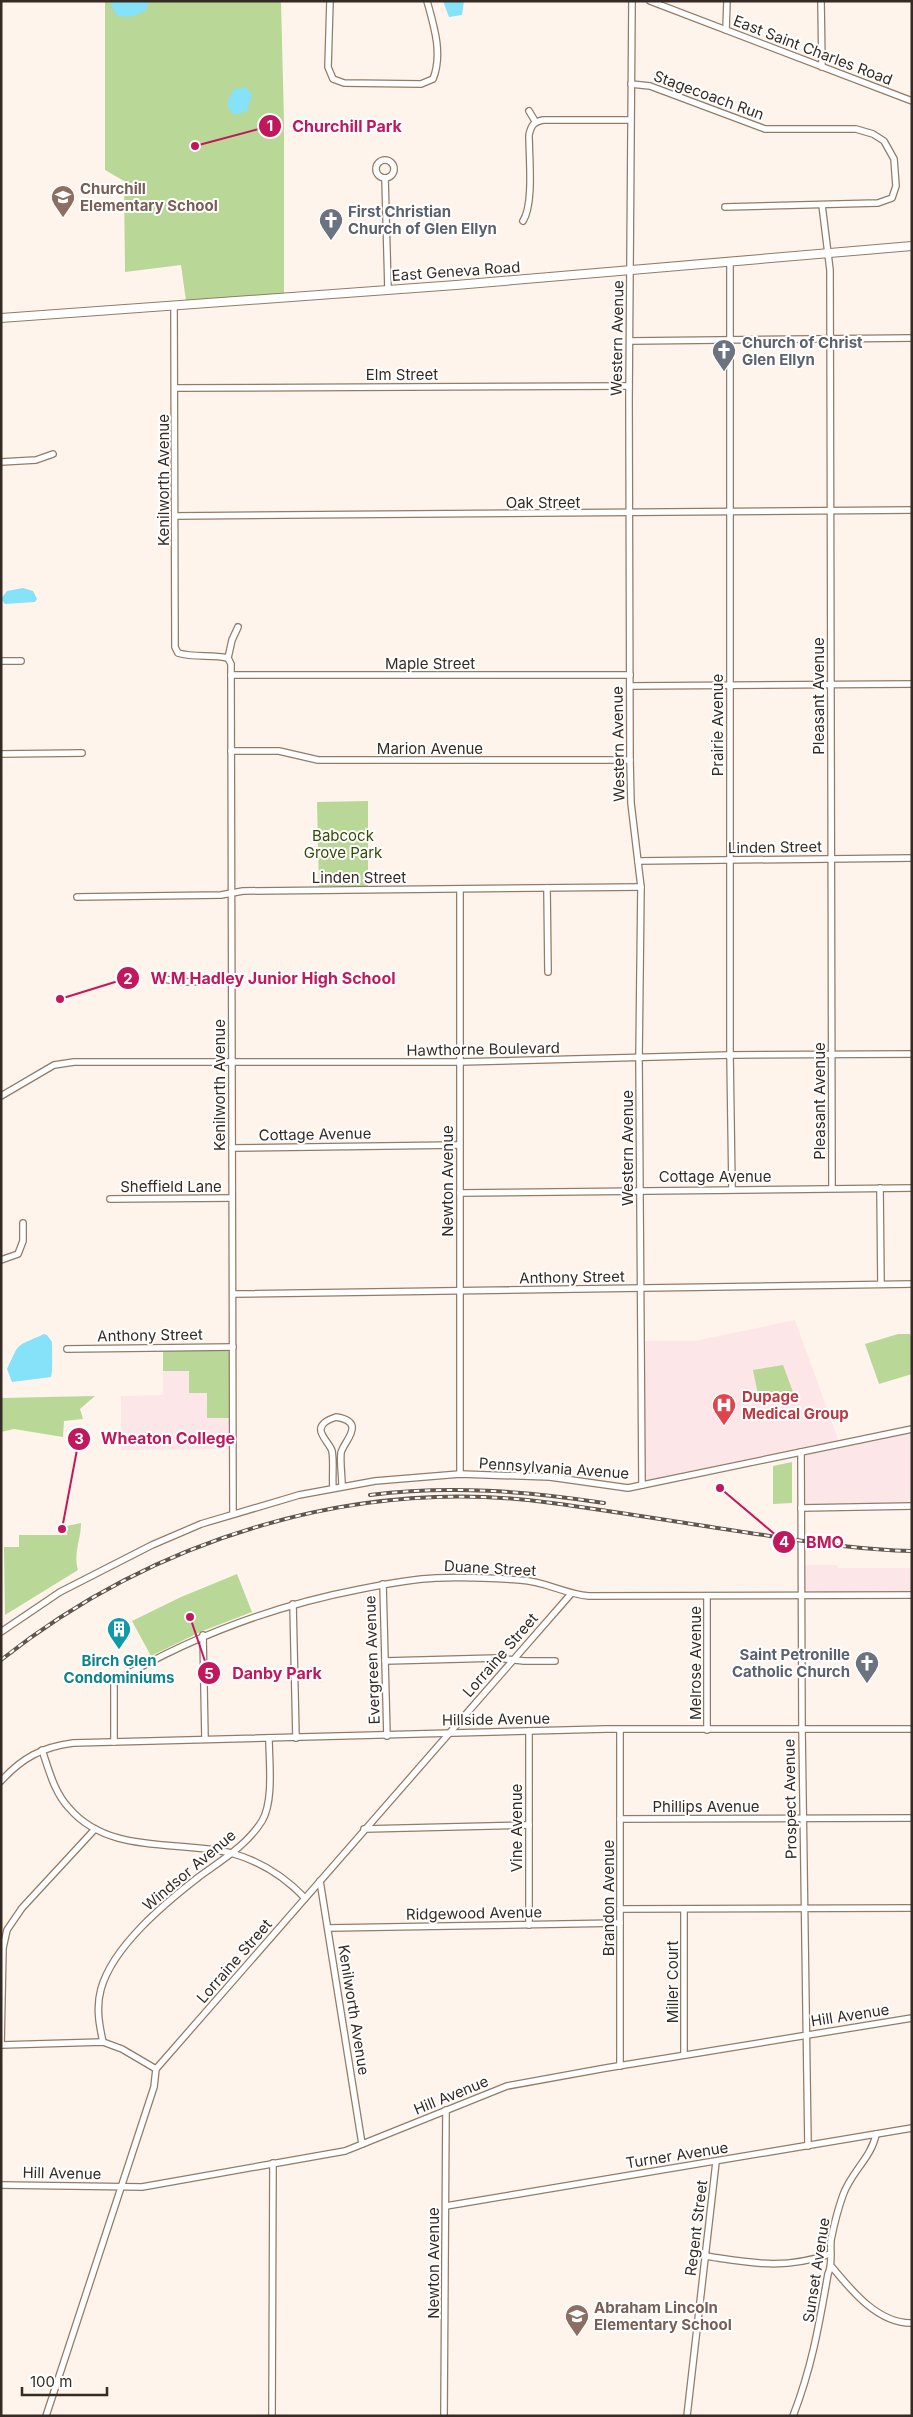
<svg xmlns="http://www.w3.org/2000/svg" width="913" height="2417" font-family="Inter,sans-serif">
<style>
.commercial{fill:#fce6e7}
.green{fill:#b9d797}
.water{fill:#85e2f9}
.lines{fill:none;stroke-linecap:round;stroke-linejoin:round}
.minor-casing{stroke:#927b68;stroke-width:8}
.major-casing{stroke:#927b68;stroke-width:10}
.minor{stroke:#fff;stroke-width:5.5}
.major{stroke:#fff;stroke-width:8}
.rail-casing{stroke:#60564e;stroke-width:4}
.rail{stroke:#fff;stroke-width:2;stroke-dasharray:5.5;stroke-linecap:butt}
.labels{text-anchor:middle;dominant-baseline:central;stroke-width:4;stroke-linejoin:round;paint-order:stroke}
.street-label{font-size:15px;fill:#352b24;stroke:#fff}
.education-label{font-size:15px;font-weight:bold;fill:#785e54;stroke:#fff;text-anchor:start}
.worship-label{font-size:15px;font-weight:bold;fill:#5b616d;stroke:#fff;text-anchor:start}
.park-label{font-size:15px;fill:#324c02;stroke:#fff}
.health-label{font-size:15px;font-weight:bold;fill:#be3a42;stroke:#fff;text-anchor:start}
.culture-label{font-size:15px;font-weight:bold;fill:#0d838f;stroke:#fff}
.leader{fill:none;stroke:#c2185b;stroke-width:2}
.callout-dot{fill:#c2185b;stroke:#fff;stroke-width:2}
.mark-label{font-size:15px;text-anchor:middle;font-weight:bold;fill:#fff}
.callout-label{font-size:16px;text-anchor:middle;font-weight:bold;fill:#c2185b;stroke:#fff;stroke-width:4;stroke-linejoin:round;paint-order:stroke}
</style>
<rect width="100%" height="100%" fill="#fef4eb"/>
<g class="commercial">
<polygon points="795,1320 839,1442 643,1483 643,1341 695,1341"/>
<polygon points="163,1371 189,1371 232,1418 232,1449 121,1450 121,1396 163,1395"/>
<polygon points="912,1430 912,1504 803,1506 803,1454"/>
<polygon points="803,1565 837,1565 838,1568 912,1568 912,1591 803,1593"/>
</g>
<g class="green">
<polygon points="105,1 281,1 284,122 284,295 186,301 181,265 125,272 124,181 105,170"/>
<polygon points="368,801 368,886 319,886 317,802"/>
<polygon points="898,1334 910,1334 912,1339 912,1374 879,1384 865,1344"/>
<polygon points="163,1349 231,1349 232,1418 207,1418 207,1393 189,1393 189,1371 163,1371"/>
<polygon points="783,1365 793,1392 759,1399 753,1370"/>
<polygon points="95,1396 80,1409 83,1419 64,1421 63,1437 14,1429 1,1432 1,1398"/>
<polygon points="792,1462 792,1503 773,1504 773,1466"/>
<path d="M81,1523C81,1540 73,1553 78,1570L5,1615L4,1547H19V1535H67V1526Z"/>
<polygon points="237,1574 252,1612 200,1632 151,1656 132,1621 181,1597"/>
</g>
<g class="water">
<path d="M111,1H149L147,9C137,16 130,18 118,16L112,8Z"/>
<polygon points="443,1 464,1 462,15 449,17"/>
<polygon points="246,87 252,95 247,111 235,115 228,108 228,100 234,89"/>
<polygon points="23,588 33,591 37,599 35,602 5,604 1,599 7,591"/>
<path d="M44,1334L47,1335L52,1342C52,1350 53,1372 51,1377L12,1382L7,1369C21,1340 14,1348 44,1334Z"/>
</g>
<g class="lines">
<g class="minor-casing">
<g id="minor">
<path d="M330,1L328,67L333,79L344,83L421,84L433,79C443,54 434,26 427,1"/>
<polyline points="632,1 629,399 630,760 631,803 641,887 639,1058 642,1485"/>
<polyline points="650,1 912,101"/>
<polyline points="821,1 822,67"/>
<polyline points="726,30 727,1"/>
<polyline points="631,84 650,86 765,129 856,129 873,134 884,141 894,159 896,186 892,198 878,203 725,207"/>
<polyline points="529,111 535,121"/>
<circle cx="385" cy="169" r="9"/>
<polyline points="385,178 388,289"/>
<polyline points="822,205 830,270 832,1188"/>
<path d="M523,221C534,204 529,157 529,135C531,126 533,122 543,120H630"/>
<polyline points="730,261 730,1055 732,1188"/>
<path d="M174,307L175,647L178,653C195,658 212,654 228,658"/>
<polyline points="630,341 912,338"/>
<polyline points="175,388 629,386"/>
<polyline points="1,462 36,460 53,454"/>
<polyline points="175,516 912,510"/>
<polyline points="228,658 231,664 231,675 233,1513"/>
<polyline points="228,658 232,640 238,627"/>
<polyline points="1,661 21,661"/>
<polyline points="231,675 630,675"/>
<polyline points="630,686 912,684"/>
<polyline points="231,751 279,751 318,760 630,760"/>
<polyline points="1,754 82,753"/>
<polyline points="638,861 912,858"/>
<polyline points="547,888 548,972"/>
<polyline points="460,889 460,1474"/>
<polyline points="77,897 221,895 243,891 641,887"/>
<polyline points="164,979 181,982 231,981"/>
<polyline points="1,1096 54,1065 74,1062 459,1062 730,1055 912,1054"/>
<polyline points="232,1148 459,1145"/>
<polyline points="880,1188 881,1284"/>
<polyline points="460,1193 912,1188"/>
<polyline points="110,1199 232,1198"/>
<polyline points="1,1260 18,1254 23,1241 23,1223"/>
<polyline points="233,1294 912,1284"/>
<polyline points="67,1349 233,1347"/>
<polyline points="801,1452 802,1729 808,2146"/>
<path d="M333,1488C332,1476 334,1462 332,1451C329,1440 306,1427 336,1417C368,1422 343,1442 341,1453C340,1464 342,1475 342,1486"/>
<polyline points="801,1508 912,1506"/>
<polyline points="383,1584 387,1736"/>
<polyline points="707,1596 707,1730"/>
<polyline points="293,1604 296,1738"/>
<polyline points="1,1632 60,1592 152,1545 201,1524 299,1495 375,1481 460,1474 550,1477 628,1488 912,1429"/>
<polyline points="203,1635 205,1739"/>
<polyline points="385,1661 498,1658 524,1661 555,1661"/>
<polyline points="620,1730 620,2066"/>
<path d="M114,1742V1682C192,1636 272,1606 361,1589C386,1584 411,1579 436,1578C463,1577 492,1578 520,1580C545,1581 564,1594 589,1596L912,1595"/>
<path d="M42,1750C49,1770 54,1792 69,1808C109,1855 177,1840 231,1853C260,1861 284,1876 305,1898"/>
<path d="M1,1781C22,1758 42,1747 73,1743L606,1729H912"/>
<polyline points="620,1819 912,1818"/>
<polyline points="364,1829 529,1825"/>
<polyline points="320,1881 362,2144"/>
<polyline points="620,1909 912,1908"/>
<polyline points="684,1909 684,2055"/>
<polyline points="529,1925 529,1731"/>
<polyline points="328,1928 620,1923"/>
<path d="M103,2042C99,2024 96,2007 101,1989C113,1946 165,1903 200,1876C222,1860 247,1845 262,1821C274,1801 269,1761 269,1738"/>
<polyline points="1,2045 3,1948 7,1930 22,1908 95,1829"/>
<polyline points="1,2045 103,2042 122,2049 156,2069"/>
<polyline points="1,2185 142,2187 345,2151 507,2086 606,2068 912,2018"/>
<polyline points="446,2206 912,2128"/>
<path d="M705,2256C753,2263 783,2270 830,2254"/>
<path d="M832,2267C851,2290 878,2324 912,2323"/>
<polyline points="46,2416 154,2087 156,2069 570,1595"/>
<polyline points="272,2416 273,2163"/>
<polyline points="444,2416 446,2110"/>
<polyline points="687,2416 716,2162"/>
<path d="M793,2416C812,2367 819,2325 828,2274C833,2264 830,2252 831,2240C834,2225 838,2209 843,2195C851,2172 872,2157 876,2134"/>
</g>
</g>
<g class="major-casing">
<polyline id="major" points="1,318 456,285 912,246"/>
</g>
<use href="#minor" class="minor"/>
<use href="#major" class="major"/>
<g class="rail-casing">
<g id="rail">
<path d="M370,1495C449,1485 526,1491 604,1503"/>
<path d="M1,1660C155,1538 357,1476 552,1503C618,1512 684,1523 750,1533C804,1541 857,1550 912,1551"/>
</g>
</g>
<use href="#rail" class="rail"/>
</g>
<defs>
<g id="school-pin" transform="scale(1.25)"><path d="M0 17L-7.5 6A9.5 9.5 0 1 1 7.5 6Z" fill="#8d6e63" stroke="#fff"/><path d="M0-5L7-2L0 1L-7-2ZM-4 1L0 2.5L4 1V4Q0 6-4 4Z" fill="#fff"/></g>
<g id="church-pin" transform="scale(1.25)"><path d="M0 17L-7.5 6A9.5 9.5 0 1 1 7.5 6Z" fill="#6b7280" stroke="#fff"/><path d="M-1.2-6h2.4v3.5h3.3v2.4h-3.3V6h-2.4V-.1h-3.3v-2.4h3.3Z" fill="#fff"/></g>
<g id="hospital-pin" transform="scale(1.25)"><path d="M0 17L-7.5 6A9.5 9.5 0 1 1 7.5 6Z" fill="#e0444e" stroke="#fff"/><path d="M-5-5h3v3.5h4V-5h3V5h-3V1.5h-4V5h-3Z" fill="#fff"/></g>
<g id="building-pin" transform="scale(1.25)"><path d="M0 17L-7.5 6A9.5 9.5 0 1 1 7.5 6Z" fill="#0f9aa8" stroke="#fff"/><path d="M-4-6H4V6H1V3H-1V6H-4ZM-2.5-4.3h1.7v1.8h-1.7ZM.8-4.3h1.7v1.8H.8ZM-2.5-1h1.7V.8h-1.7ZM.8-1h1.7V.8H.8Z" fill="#fff"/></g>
</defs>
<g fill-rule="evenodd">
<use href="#school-pin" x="63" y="197"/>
<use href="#church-pin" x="331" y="220"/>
<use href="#church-pin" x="724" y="351"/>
<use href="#hospital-pin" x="724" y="1405"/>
<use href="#building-pin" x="119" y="1629"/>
<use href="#church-pin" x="867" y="1663"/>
<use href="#school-pin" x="577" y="2316"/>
</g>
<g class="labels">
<g class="street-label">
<text transform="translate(813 50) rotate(21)">East Saint Charles Road</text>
<text transform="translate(709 95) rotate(20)">Stagecoach Run</text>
<text transform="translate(456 271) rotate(-4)">East Geneva Road</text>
<text transform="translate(617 338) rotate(-89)">Western Avenue</text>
<text x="402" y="374">Elm Street</text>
<text transform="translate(163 480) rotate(-90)">Kenilworth Avenue</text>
<text x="543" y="502">Oak Street</text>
<text x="430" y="663">Maple Street</text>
<text transform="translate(818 696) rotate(-90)">Pleasant Avenue</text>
<text transform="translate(717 725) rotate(-90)">Prairie Avenue</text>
<text transform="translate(618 744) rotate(-91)">Western Avenue</text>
<text x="430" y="748">Marion Avenue</text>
<text transform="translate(775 847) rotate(-1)">Linden Street</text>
<text x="359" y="877">Linden Street</text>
<text transform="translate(483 1049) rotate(-1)">Hawthorne Boulevard</text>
<text transform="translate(219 1085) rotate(-90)">Kenilworth Avenue</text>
<text transform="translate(819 1101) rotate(-90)">Pleasant Avenue</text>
<text transform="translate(315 1134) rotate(-1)">Cottage Avenue</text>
<text transform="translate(627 1148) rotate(-90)">Western Avenue</text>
<text x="715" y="1176">Cottage Avenue</text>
<text transform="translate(447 1181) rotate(-90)">Newton Avenue</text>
<text x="171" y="1186">Sheffield Lane</text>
<text transform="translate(572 1277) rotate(-1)">Anthony Street</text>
<text transform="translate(150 1335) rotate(-1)">Anthony Street</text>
<text transform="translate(554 1468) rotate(4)">Pennsylvania Avenue</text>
<text transform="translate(490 1568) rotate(3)">Duane Street</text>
<text transform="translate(500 1655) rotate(-49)">Lorraine Street</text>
<text transform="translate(372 1660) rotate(-92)">Evergreen Avenue</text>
<text transform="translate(695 1663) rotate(-90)">Melrose Avenue</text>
<text transform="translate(496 1719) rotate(-1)">Hillside Avenue</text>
<text transform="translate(790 1799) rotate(-91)">Prospect Avenue</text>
<text x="706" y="1806">Phillips Avenue</text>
<text transform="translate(516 1828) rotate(-90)">Vine Avenue</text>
<text transform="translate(189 1870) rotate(-40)">Windsor Avenue</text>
<text transform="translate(608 1898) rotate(-90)">Brandon Avenue</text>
<text transform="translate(474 1913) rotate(-1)">Ridgewood Avenue</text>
<text transform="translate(234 1961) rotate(-49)">Lorraine Street</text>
<text transform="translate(672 1982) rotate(-90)">Miller Court</text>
<text transform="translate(354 2010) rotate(81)">Kenilworth Avenue</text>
<text transform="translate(850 2015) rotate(-9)">Hill Avenue</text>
<text transform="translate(451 2095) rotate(-22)">Hill Avenue</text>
<text transform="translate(677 2155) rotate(-9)">Turner Avenue</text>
<text transform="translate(62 2173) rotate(1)">Hill Avenue</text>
<text transform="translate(696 2228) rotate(-83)">Regent Street</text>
<text transform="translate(433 2263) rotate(-90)">Newton Avenue</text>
<text transform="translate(816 2270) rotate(-81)">Sunset Avenue</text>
</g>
<g class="education-label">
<text x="80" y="188">Churchill<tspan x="80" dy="17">Elementary School</tspan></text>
<text x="594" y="2307">Abraham Lincoln<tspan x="594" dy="17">Elementary School</tspan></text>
</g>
<g class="worship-label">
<text x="348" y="211">First Christian<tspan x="348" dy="17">Church of Glen Ellyn</tspan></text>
<text x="742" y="342">Church of Christ<tspan x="742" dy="17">Glen Ellyn</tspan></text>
<text x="850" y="1654" text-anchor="end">Saint Petronille<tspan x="850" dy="17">Catholic Church</tspan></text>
</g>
<g class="park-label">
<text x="343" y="835">Babcock<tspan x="343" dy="17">Grove Park</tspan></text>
</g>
<g class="health-label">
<text x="742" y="1396">Dupage<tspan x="742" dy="17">Medical Group</tspan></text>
</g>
<g class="culture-label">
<text x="119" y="1660">Birch Glen<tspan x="119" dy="17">Condominiums</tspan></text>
</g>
</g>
<path class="leader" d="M195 146L270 126M60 999L128 978M62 1529L79 1439M720 1488L784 1542M190 1617L209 1673"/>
<g class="callout-dot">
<circle cx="195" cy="146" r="5"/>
<circle cx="60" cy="999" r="5"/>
<circle cx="62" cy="1529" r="5"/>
<circle cx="720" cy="1488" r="5"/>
<circle cx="190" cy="1617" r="5"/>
<circle cx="270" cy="126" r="12"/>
<circle cx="128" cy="978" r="12"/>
<circle cx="79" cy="1439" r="12"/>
<circle cx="784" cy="1542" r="12"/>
<circle cx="209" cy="1673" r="12"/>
</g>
<g class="mark-label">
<text x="270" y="131">1</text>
<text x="128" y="984">2</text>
<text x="79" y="1444">3</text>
<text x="784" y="1547">4</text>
<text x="209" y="1679">5</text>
</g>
<g class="callout-label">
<text x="347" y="132">Churchill Park</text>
<text x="273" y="984">W M Hadley Junior High School</text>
<text x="168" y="1444">Wheaton College</text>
<text x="825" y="1548">BMO</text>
<text x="277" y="1679">Danby Park</text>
</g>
<rect width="913" height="2417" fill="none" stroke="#352b24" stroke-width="5"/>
<path d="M22 2387v8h85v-8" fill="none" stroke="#352b24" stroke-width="2.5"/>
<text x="30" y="2387" font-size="15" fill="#352b24" stroke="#ffffff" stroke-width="4" paint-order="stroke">100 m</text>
</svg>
